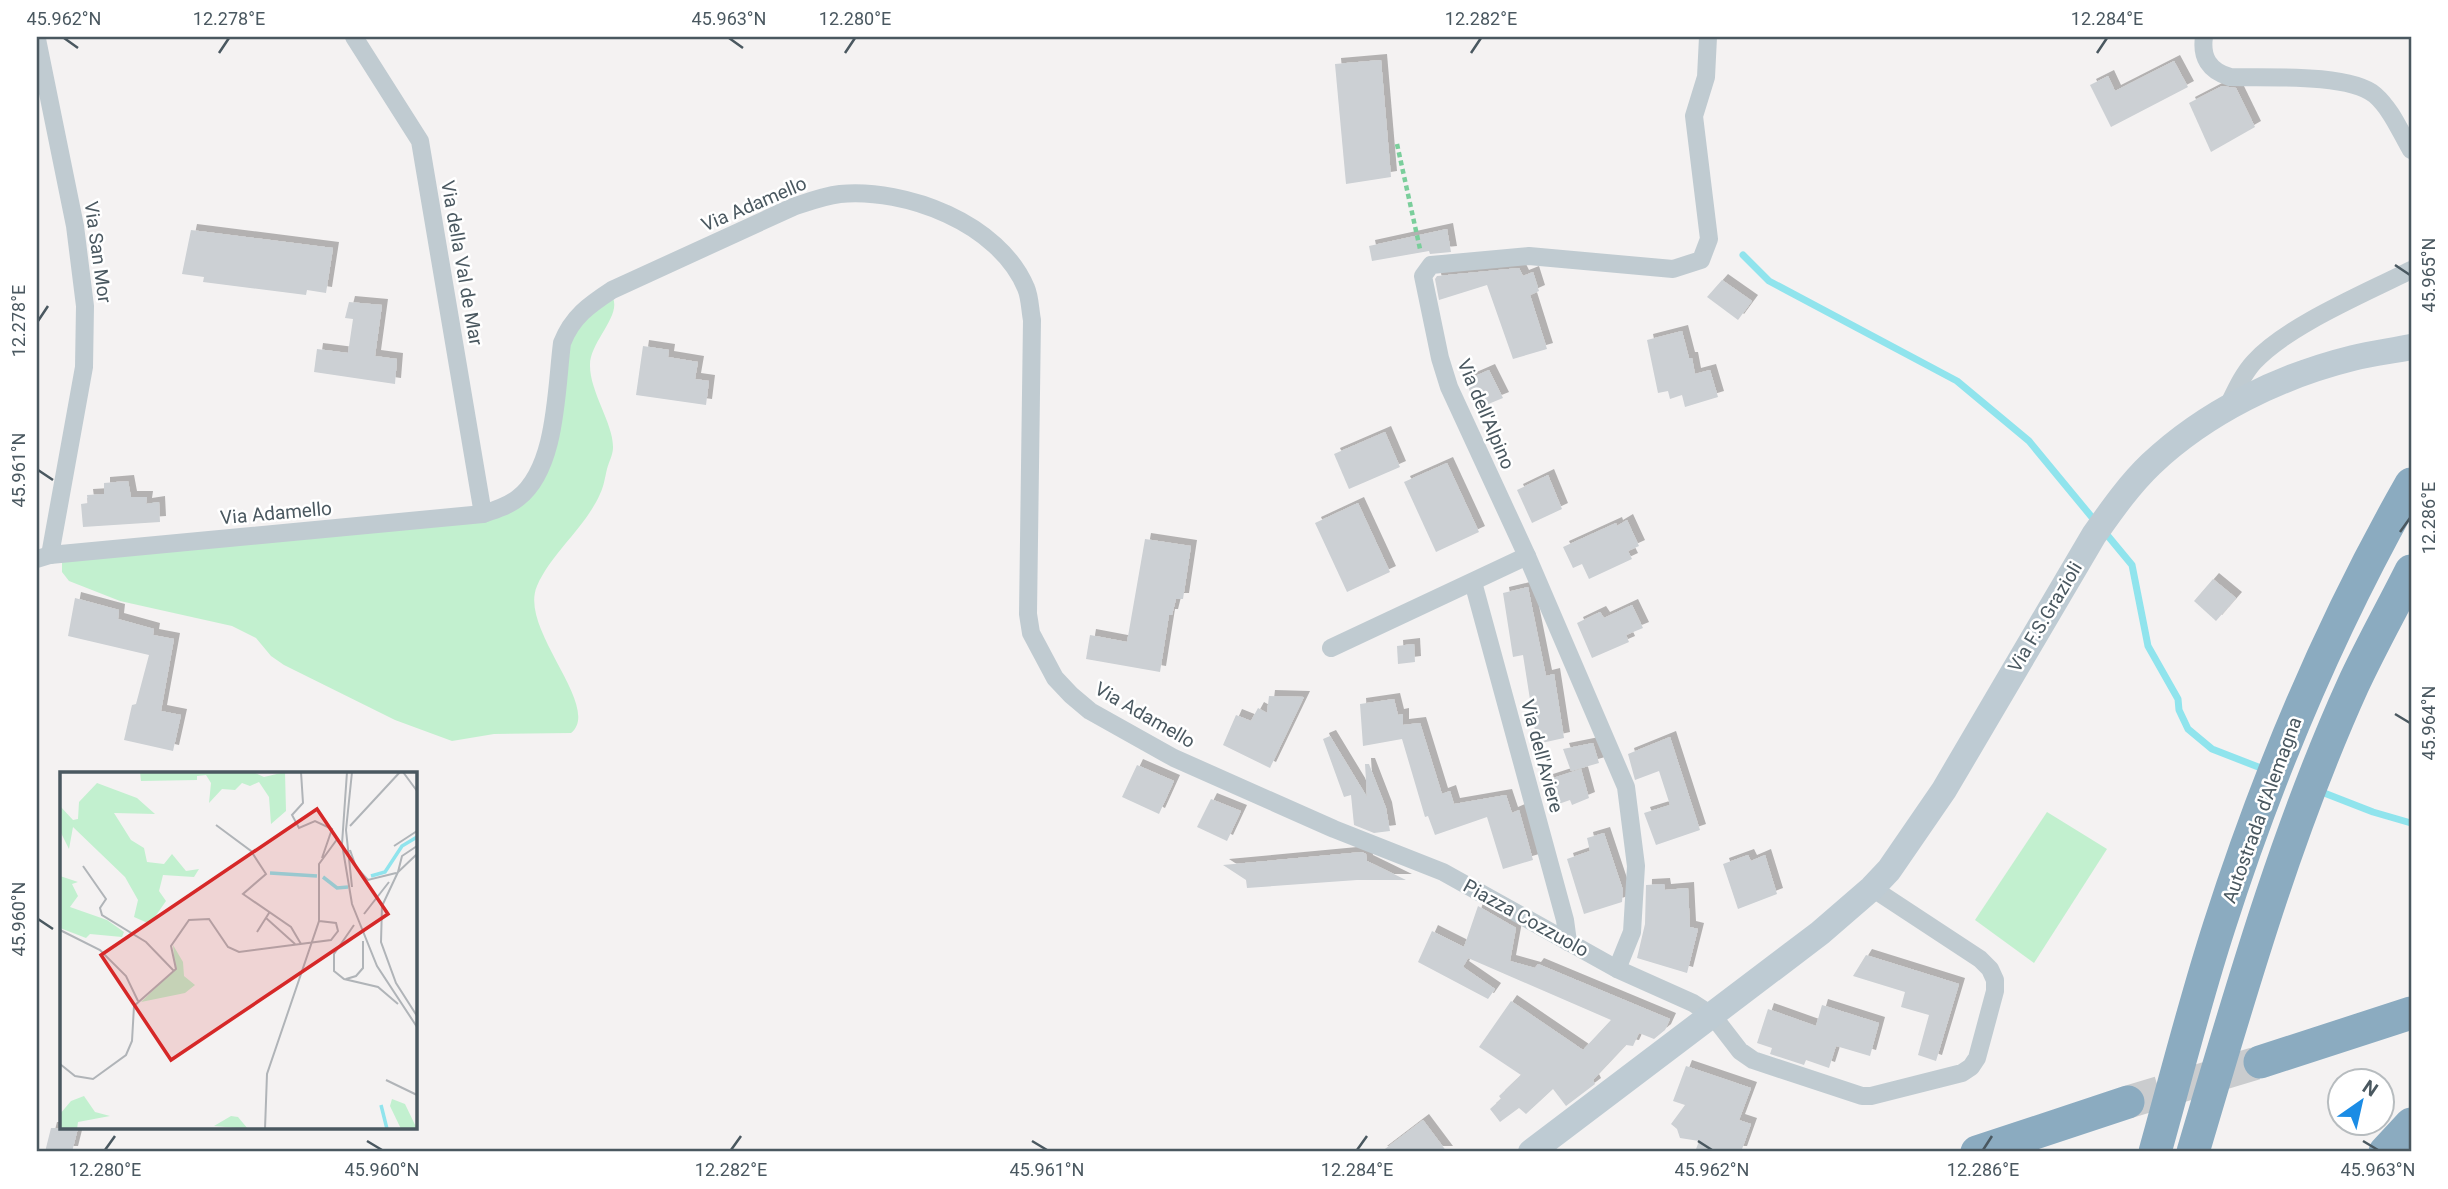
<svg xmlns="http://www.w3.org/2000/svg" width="2448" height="1189" font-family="Roboto,sans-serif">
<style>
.green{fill:#c2f0cf}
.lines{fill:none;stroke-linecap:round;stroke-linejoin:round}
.stream{stroke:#90e4ed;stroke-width:7}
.building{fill:#ccd0d4;filter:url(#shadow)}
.motorway-tunnel{stroke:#caccce;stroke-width:33;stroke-dasharray:33 17;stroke-linecap:butt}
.path{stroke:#7ace9b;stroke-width:4.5;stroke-dasharray:5 3.5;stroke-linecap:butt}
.minor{stroke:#c0cbd1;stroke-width:18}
.secondary{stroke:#becbd3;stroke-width:26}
.motorway{stroke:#8babc0;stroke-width:33}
.ticks{fill:none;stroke:#4a5860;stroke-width:2.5}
.labels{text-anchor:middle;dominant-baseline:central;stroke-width:5;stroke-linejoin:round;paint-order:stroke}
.street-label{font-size:19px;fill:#4a5860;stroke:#fff}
.inset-river{fill:none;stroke:#90e4ed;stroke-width:3.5}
.inset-road{fill:none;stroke:#b0b4b8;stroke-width:2}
.view{fill:#d62828;fill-opacity:0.15;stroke:#d62828;stroke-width:3.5}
.inset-edge{fill:none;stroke:#4a5860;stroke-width:3.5}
.neatline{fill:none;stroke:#4a5860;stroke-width:2.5}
.ticks-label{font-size:18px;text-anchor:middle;fill:#4a5860}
</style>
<defs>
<filter id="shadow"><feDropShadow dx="6" dy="-6" stdDeviation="0" flood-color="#0004"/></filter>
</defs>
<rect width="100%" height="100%" fill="#f4f2f2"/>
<g class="green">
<path d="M613,298C621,317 589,343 590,366C590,392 614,425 613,448C613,454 609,462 607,469C605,477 604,486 600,494C585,528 552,552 537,586C518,629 603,707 571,733L494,734L452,741L395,720L284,665L271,656L256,638L232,626L120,601L69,581L62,572V551L505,505L543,475L565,346L592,305Z"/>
<polygon points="2047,812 2107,849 2034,963 1975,920"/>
</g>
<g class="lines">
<g class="stream">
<polyline points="1743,255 1769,281 1957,381 2029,441 2095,521"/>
<polyline points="2103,530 2132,565 2148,646 2178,699 2179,710 2188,729 2212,749 2266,770"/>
<polyline points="2319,791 2373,812 2411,823"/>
</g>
</g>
<g class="building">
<polygon points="1381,60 1391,177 1346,184 1335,64"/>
<polygon points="2174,61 2188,87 2111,127 2090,85 2108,76 2115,91"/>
<polygon points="2222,86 2236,88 2255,127 2211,152 2189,103"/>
<polygon points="1447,229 1451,252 1430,254 1429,251 1372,261 1369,246"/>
<polygon points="191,230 333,248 326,293 307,290 306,295 203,282 204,277 182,274"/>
<polygon points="1519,268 1523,276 1533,272 1539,291 1530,295 1547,349 1513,359 1487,285 1439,300 1435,279 1437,276"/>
<polygon points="1722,280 1752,301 1738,320 1707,297"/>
<polygon points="349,302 382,305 375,356 397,359 395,384 314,372 317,349 348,353 353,319 345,318"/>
<polygon points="1682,331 1689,358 1692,358 1695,374 1710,370 1718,397 1685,407 1682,395 1670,399 1668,391 1658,393 1647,340"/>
<polygon points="643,346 669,350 668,357 698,362 695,379 709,381 706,405 636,395"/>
<polygon points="1489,370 1503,398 1476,409 1466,380"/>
<polygon points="1385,432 1400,467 1349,489 1334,454"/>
<polygon points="1447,463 1479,532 1436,552 1404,482"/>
<polygon points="1548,475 1562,509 1532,523 1517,490"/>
<polygon points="128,481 131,497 147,497 146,504 159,502 160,522 83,527 81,504 88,503 87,495 104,494 104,483"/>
<polygon points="1358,503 1390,572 1347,592 1315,523"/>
<polygon points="1627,520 1639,546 1628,551 1632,559 1589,579 1582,564 1573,568 1563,547 1616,523 1617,526"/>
<polygon points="1145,539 1191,546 1183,599 1176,599 1172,615 1169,615 1160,672 1086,659 1090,635 1127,642"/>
<polygon points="2213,579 2236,598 2216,621 2194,601"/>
<polygon points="1528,587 1546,676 1554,674 1564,738 1537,744 1523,655 1513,657 1503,593"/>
<polygon points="75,598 119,610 118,619 154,629 153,635 174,639 161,711 181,715 173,751 124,740 132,705 136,704 149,655 68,636"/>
<polygon points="1632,605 1643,628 1626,635 1629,642 1592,658 1577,623 1600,612 1604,618"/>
<polygon points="1414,644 1415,662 1398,664 1397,646"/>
<polygon points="1269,696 1304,697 1270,768 1223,745 1236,715 1251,721 1258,708 1267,713"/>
<polygon points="1394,699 1398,715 1403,714 1403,725 1420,723 1442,794 1450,791 1454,804 1506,795 1512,813 1519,810 1533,860 1503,869 1487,817 1435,835 1428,816 1425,817 1402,739 1363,746 1360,704"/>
<polygon points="1330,736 1367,797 1365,764 1369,764 1386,808 1390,831 1374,833 1354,825 1351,795 1344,797 1323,739"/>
<polygon points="1670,737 1700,830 1656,845 1644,813 1670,805 1659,771 1635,780 1628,754"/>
<polygon points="1593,743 1599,763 1571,771 1563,749"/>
<polygon points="1137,765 1174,781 1159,814 1122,797"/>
<polygon points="1581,769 1589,798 1572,805 1570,800 1553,806 1547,780"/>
<polygon points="1211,799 1241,811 1227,841 1197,827"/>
<polygon points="1604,833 1623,890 1622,902 1584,914 1567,859 1590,851 1587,838"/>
<polygon points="1362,852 1366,854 1367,861 1406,880 1357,880 1247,888 1246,880 1223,865"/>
<polygon points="1748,855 1751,861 1765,855 1777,894 1738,909 1723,864"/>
<polygon points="1664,884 1665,890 1688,888 1690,927 1698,929 1687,973 1637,958 1645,924 1646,885"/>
<polygon points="1478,906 1516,928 1510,961 1535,968 1538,964 1670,1019 1665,1030 1654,1039 1639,1033 1633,1046 1626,1045 1593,1080 1595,1084 1566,1106 1553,1089 1526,1114 1519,1108 1500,1122 1490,1109 1501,1099 1499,1096 1521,1075 1479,1047 1511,1001 1583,1050 1611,1020 1468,958 1463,967 1495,989 1488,999 1418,962 1432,931 1464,947"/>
<polygon points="1866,955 1959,984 1936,1061 1918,1055 1929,1015 1901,1007 1905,992 1853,976"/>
<polygon points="1822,1005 1879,1023 1870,1056 1836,1046 1829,1068 1806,1060 1804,1065 1770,1054 1772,1048 1757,1043 1768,1009 1816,1026"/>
<polygon points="1686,1066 1751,1088 1739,1120 1751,1124 1741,1152 1695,1152 1699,1141 1680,1138 1677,1129 1671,1124 1685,1105 1673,1101"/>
<polygon points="1423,1120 1447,1152 1381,1152"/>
<polygon points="51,1128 78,1128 72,1152 45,1152"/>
</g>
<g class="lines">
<polyline class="motorway-tunnel" points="2128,1102 2260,1062"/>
<polyline class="path" points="1397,144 1420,249"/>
<g class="minor">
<polyline points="354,37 420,141 483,514"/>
<path d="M2204,37C2201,57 2209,71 2230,77C2265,78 2349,73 2375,95C2391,109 2400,131 2411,150"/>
<polyline points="37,39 75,226 85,306 84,367 50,555"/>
<path d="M2227,408C2235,392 2242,375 2254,362C2288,325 2366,293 2411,270"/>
<path d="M37,559L50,555L483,514C495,510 508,506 518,498C557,468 556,389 562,343C572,317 589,305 612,290L793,207C808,202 823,196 840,194C906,188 999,223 1026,288C1030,297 1030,310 1032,320L1028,614L1031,633L1055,678L1071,695L1090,711L1174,758L1334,829L1443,872L1617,969L1693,1003L1713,1016L1740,1051L1753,1060L1862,1096H1871L1962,1073L1971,1067L1977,1058L1995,991V980L1990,969L1980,959L1872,888"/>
<polyline points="1473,582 1565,920 1568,942"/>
<polyline points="1331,648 1527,556"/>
<polyline points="1617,969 1632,932 1636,866 1626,787 1527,556 1449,387 1440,358 1423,276 1431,265 1529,256 1673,269 1701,260 1709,239 1694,116 1706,77 1708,37"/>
</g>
<path class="secondary" d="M1531,1152L1820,933L1872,888L1889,870L1944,790L2094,535C2111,511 2129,485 2151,464C2206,412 2280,376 2353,358C2372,353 2392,351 2411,347"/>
<g class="motorway">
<polyline points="2260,1062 2411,1013"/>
<polyline points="1977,1152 2128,1102"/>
<path d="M2155,1152C2176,1077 2195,1001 2219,927C2268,774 2331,624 2411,484"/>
<path d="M2193,1152C2240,994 2285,835 2353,685C2371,646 2392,609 2411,571"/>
<polyline points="2385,1152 2411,1124"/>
</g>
</g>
<path class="ticks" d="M64,38L78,48M729,38L743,48M219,53L229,38M845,53L855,38M1471,53L1481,38M2097,53L2107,38M2395,265L2410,275M38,321L48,306M38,470L53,480M2400,532L2410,518M2395,714L2410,723M38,919L53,929M367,1141L382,1150M1032,1141L1047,1150M1698,1141L1712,1150M2363,1141L2378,1150M105,1150L115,1136M731,1150L741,1136M1357,1150L1367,1136M1983,1150L1992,1136"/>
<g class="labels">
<g class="street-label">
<text transform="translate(754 204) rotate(-23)">Via Adamello</text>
<text transform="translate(98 252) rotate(82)">Via San Mor</text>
<text transform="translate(462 263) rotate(80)">Via della Val de Mar</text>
<text transform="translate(1486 414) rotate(67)">Via dell'Alpino</text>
<text transform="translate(276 513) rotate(-5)">Via Adamello</text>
<text transform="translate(2045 617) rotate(-59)">Via F.S.Grazioli</text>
<text transform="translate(1145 715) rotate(30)">Via Adamello</text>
<text transform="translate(1542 756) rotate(75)">Via dell'Aviere</text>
<text transform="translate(2262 810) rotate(-70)">Autostrada d'Alemagna</text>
<text transform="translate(1526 918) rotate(29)">Piazza Cozzuolo</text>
</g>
</g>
<g transform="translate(60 772)">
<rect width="357" height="357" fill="#f4f2f2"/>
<path d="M80,0H193L204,5L225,0L226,39L211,52L209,25L199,10L190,14L182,11L175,18L162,17L149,31L151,11L146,3L137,4V8L81,9ZM37,11L77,26L95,42L54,41L71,68L84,76L87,90L104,92L112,82L126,99L139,97L134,105L103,103L99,119L106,129L90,152L74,145L78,128L65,105L13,55L9,77L0,59V34L13,48L18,47L19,30ZM0,104L18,110L12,112L18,124L10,135L47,148L64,160L62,165L30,162L26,166L0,156ZM113,173L123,190L124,204L135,213L125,221L81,230L115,197ZM24,324L35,340L50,344L18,350L17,357H0V342L11,329ZM332,327L345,332L357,357H341L330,334ZM171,344L178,345L188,357L154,354Z" fill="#c2f0cf"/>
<path class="inset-river" d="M210,101L257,104M311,104L325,100L342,74L357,65M263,105L277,116L288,115M321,333L327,357"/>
<path class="inset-road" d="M241,0L243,31L232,43L239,56L255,49L272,57L262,86M287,0L282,72L292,132L317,194L357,255M343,0L357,19M156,53L191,79L206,102L183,122L231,155L241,172M290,54L340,0M334,74L357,59M290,78L296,95L308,108L336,101M23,94L46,127L40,136L42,143L86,170L114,199M338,100L342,84L357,74M338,100L322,134L321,170L336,211L357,244M336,102L357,82M292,115L286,58L292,0M304,142L329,110M206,146L235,172M294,153L274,182V199L284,207L318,215L338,232M0,158L40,178L66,204L78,229M197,160L209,141M286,207L296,204L303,196V169M0,292L15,304L33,307L66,283L72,269L74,234L116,197L111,174L129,148L149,147L168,175L179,180L271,168L278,159L276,151L259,149M326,308L357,323M205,357L207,302L259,149V92L278,66"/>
<path class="view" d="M257,37L328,142L111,288L41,183Z"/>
<rect width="357" height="357" class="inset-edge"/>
</g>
<rect width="2448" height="1189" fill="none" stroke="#ffffff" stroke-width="77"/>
<g transform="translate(2361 1102) rotate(34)"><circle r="33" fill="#ffffff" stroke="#b7bcbf" stroke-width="2"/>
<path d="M0-5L12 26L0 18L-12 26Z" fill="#1b8ce5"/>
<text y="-10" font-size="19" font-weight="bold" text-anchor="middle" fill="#4a5860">N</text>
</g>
<rect x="38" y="38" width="2372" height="1112" class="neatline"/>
<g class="ticks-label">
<text x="64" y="25">45.962°N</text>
<text x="229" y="25">12.278°E</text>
<text x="729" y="25">45.963°N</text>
<text x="855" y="25">12.280°E</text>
<text x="1481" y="25">12.282°E</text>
<text x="2107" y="25">12.284°E</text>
<text transform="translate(2429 275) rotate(-90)" y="6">45.965°N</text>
<text transform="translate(19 321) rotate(-90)" y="6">12.278°E</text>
<text transform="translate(19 470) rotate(-90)" y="6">45.961°N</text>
<text transform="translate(2429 518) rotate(-90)" y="6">12.286°E</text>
<text transform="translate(2429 723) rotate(-90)" y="6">45.964°N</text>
<text transform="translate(19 919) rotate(-90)" y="6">45.960°N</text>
<text x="105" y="1176">12.280°E</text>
<text x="382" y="1176">45.960°N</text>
<text x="731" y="1176">12.282°E</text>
<text x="1047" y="1176">45.961°N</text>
<text x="1357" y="1176">12.284°E</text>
<text x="1712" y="1176">45.962°N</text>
<text x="1983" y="1176">12.286°E</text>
<text x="2378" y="1176">45.963°N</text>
</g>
</svg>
